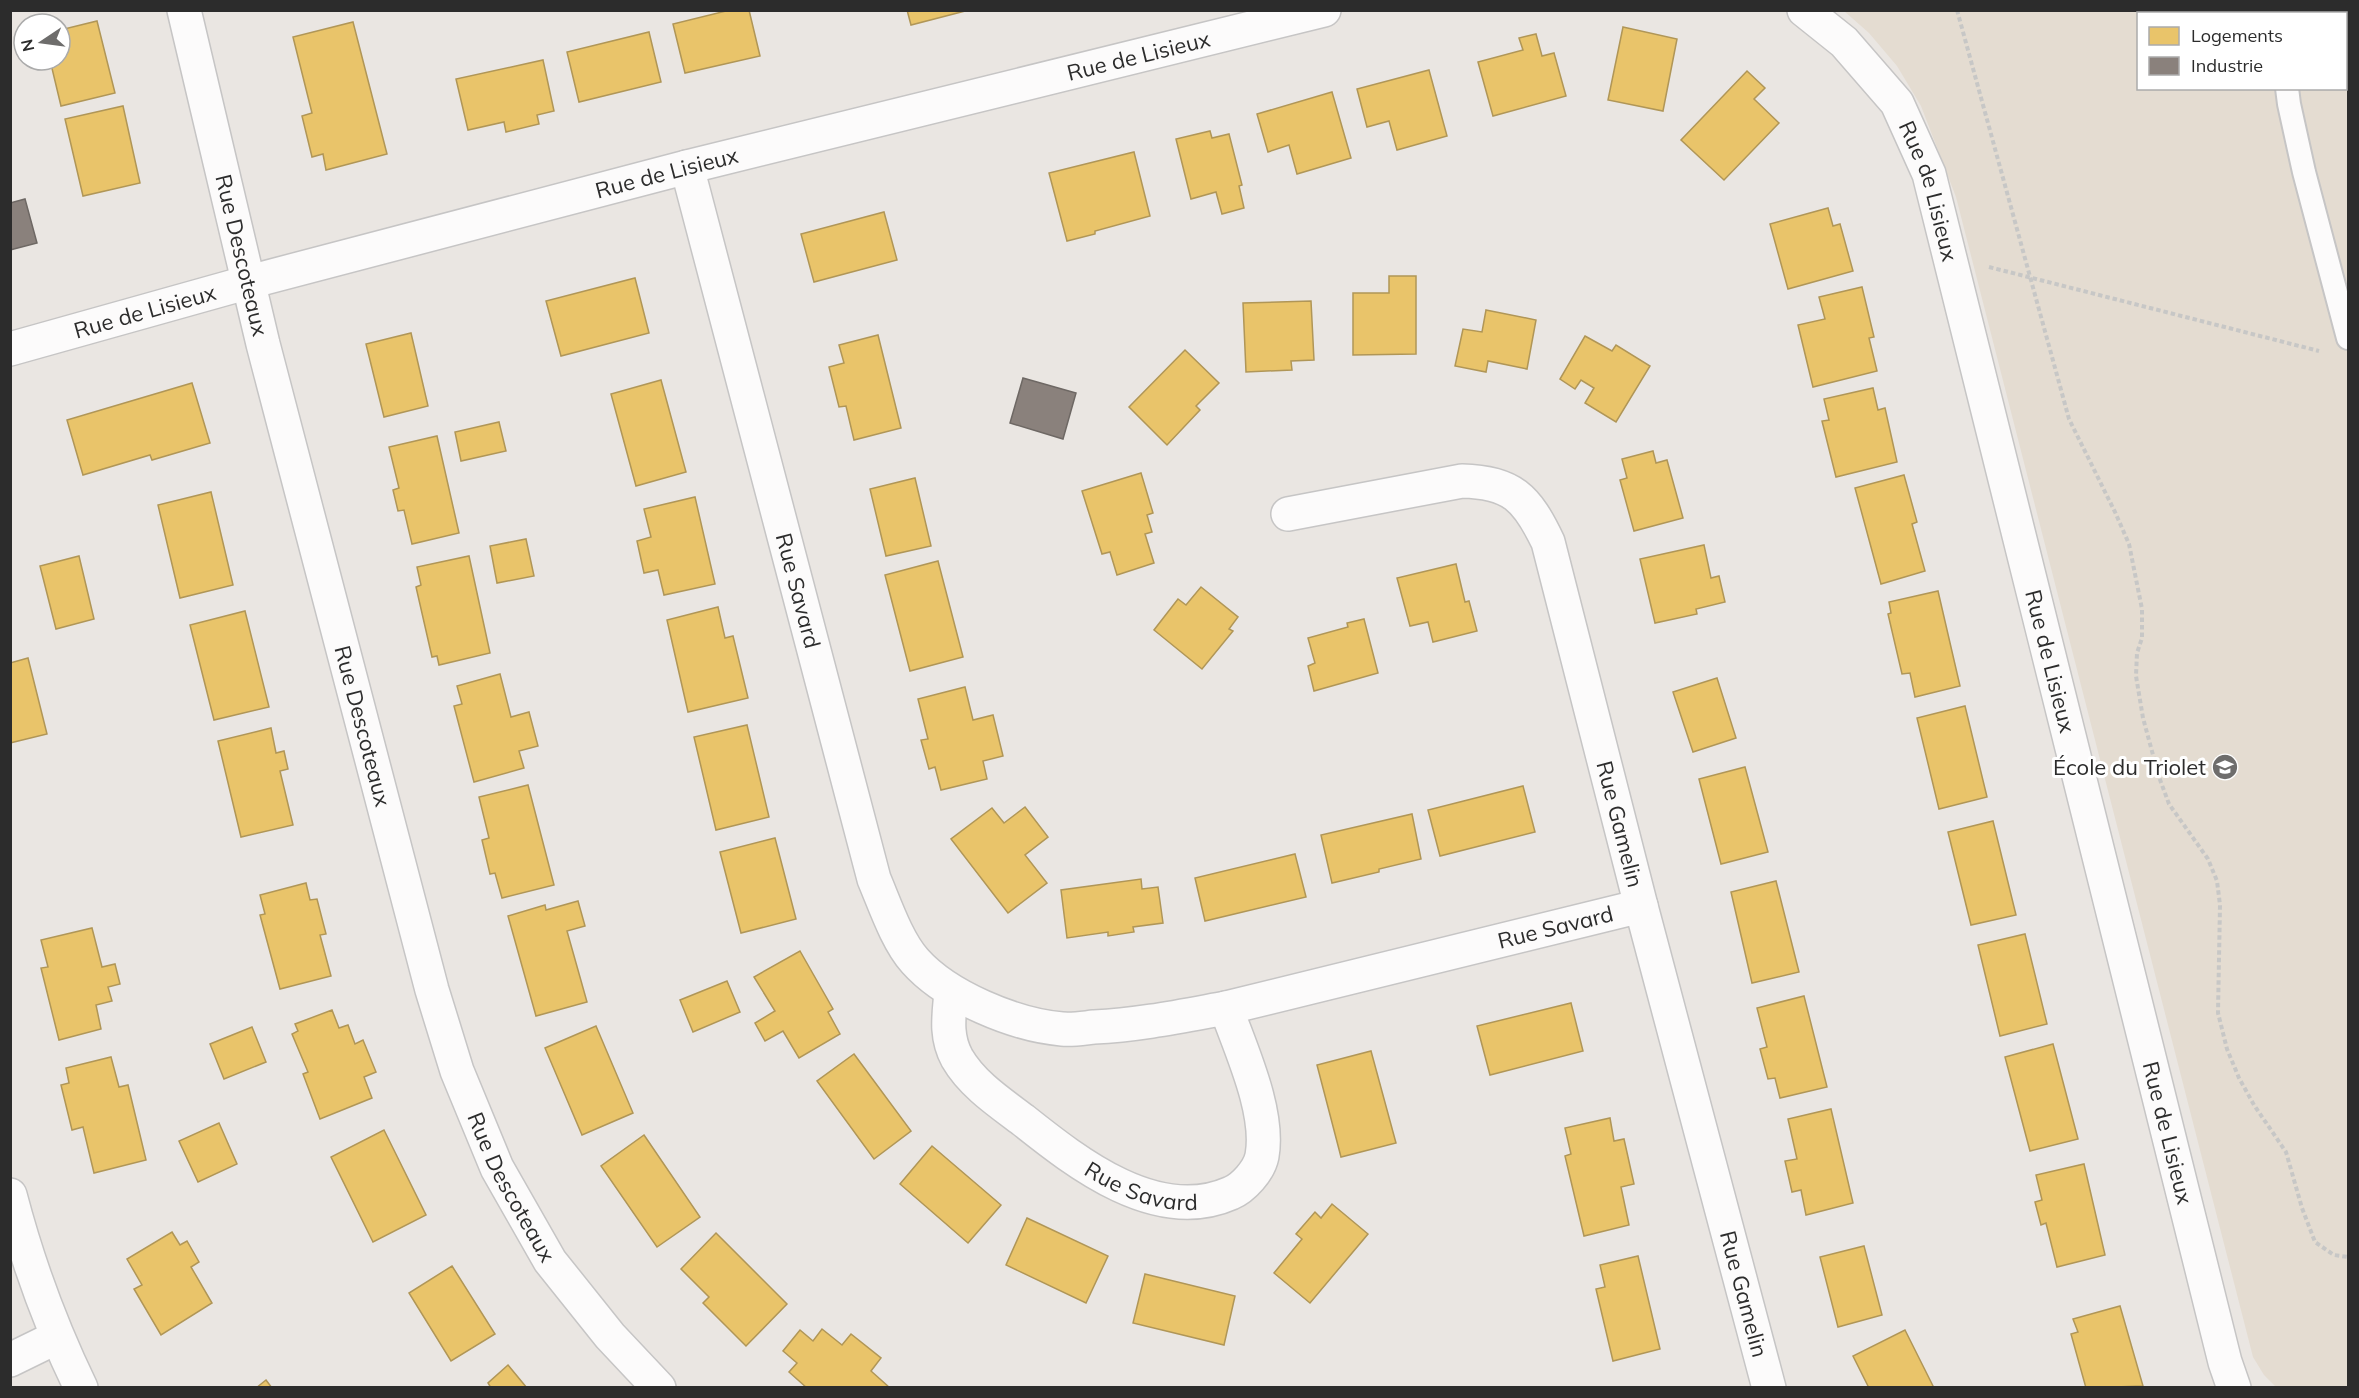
<svg xmlns="http://www.w3.org/2000/svg" width="2359" height="1398" font-family="Mulish,sans-serif">
<style>
.education{fill:#e4dcd1;fill-rule:evenodd}
.homes{fill:#e9c46a;stroke:#b09657;stroke-width:1.5}
.industry{fill:#8a817c;stroke:#6e6864;stroke-width:1.5}
.lines{fill:none;stroke-linecap:round;stroke-linejoin:round}
.service-casing{stroke:#c6c5c5;stroke-width:26}
.minor-casing{stroke:#c6c5c5;stroke-width:36}
.tertiary-casing{stroke:#c6c5c5;stroke-width:36}
.path{stroke:#c7c7c6;stroke-width:4;stroke-dasharray:4.5 3;stroke-linecap:butt}
.service{stroke:#fcfbfb;stroke-width:22}
.minor{stroke:#fcfbfb;stroke-width:33}
.tertiary{stroke:#fcfbfb;stroke-width:33}
.labels{text-anchor:middle;dominant-baseline:central;stroke-width:6;stroke-linejoin:round;paint-order:stroke}
.street-label{font-size:22px;fill:#2c2c2c;stroke:#fff}
.poi-label{font-size:22px;fill:#2c2c2c;stroke:#fff;text-anchor:end}
</style>
<rect width="100%" height="100%" fill="#eae6e2"/>
<path class="education" d="M1844,11H2348V1387H2276L2264,1375L2253,1357L1956,197L1921,106L1897,66L1869,33ZM2138,14H2346V88H2138Z"/>
<g class="homes">
<polygon points="730,10 749,10 760,56 685,73 673,24"/>
<polygon points="907,10 969,10 911,25"/>
<polygon points="97,21 115,93 61,106 50,60 60,60 60,30"/>
<polygon points="353,22 387,154 326,170 323,154 312,157 302,116 312,113 293,37"/>
<polygon points="1623,27 1677,39 1663,111 1608,100"/>
<polygon points="649,32 661,82 579,102 567,52"/>
<polygon points="1536,34 1542,56 1554,53 1566,96 1493,116 1478,62 1523,50 1519,38"/>
<polygon points="543,60 554,111 537,115 539,124 506,132 504,122 468,130 456,79"/>
<polygon points="1429,70 1447,136 1397,150 1389,121 1367,127 1357,89"/>
<polygon points="1747,71 1765,88 1754,99 1779,123 1724,180 1681,140"/>
<polygon points="1332,92 1351,158 1297,174 1289,145 1268,152 1257,114"/>
<polygon points="123,106 140,183 83,196 65,119"/>
<polygon points="1210,131 1212,138 1229,134 1242,185 1239,186 1244,208 1222,214 1216,192 1191,199 1176,139"/>
<polygon points="1134,152 1150,216 1095,231 1095,234 1067,241 1049,173"/>
<polygon points="1828,208 1833,226 1840,224 1853,271 1788,289 1770,224"/>
<polygon points="884,212 897,260 814,282 801,234"/>
<polygon points="1389,276 1416,276 1416,354 1353,355 1353,293 1389,293"/>
<polygon points="635,278 649,333 561,356 546,301"/>
<polygon points="1862,287 1874,337 1869,338 1877,371 1813,387 1798,325 1825,319 1819,297"/>
<polygon points="1311,301 1314,360 1291,361 1292,370 1246,372 1243,303"/>
<polygon points="1486,310 1536,320 1527,369 1488,361 1486,372 1455,366 1463,329 1482,332"/>
<polygon points="411,333 428,406 384,417 366,344"/>
<polygon points="878,335 901,428 854,440 846,406 839,407 829,367 844,363 839,345"/>
<polygon points="1585,336 1612,351 1616,345 1650,366 1616,422 1585,403 1594,388 1581,380 1575,389 1560,379"/>
<polygon points="1185,350 1219,383 1196,406 1200,410 1167,445 1129,407"/>
<polygon points="661,380 686,472 636,486 611,394"/>
<polygon points="192,383 210,443 152,460 150,455 83,475 67,420"/>
<polygon points="1873,388 1878,410 1885,408 1897,462 1836,477 1822,421 1829,420 1824,399"/>
<polygon points="499,422 506,451 461,461 455,432"/>
<polygon points="437,436 459,533 412,544 404,510 398,511 393,490 399,488 389,447"/>
<polygon points="1653,451 1656,463 1667,460 1683,518 1634,531 1620,480 1627,478 1622,459"/>
<polygon points="1141,473 1153,513 1147,515 1152,532 1145,534 1154,563 1117,575 1110,552 1102,554 1082,491"/>
<polygon points="1904,475 1917,522 1912,524 1925,571 1881,584 1855,488"/>
<polygon points="915,478 931,546 886,556 870,489"/>
<polygon points="211,492 233,585 180,598 158,505"/>
<polygon points="695,497 715,584 664,595 658,570 644,573 637,541 651,537 644,509"/>
<polygon points="526,539 534,576 497,583 490,546"/>
<polygon points="1704,545 1711,578 1719,576 1725,602 1696,609 1697,614 1655,623 1640,559"/>
<polygon points="79,556 94,619 56,629 40,566"/>
<polygon points="469,556 490,653 439,665 437,656 432,657 416,587 421,585 417,567"/>
<polygon points="938,561 963,657 910,671 885,575"/>
<polygon points="1456,564 1465,602 1469,601 1477,631 1433,642 1428,622 1410,626 1397,578"/>
<polygon points="1201,587 1238,617 1229,629 1233,631 1202,669 1154,630 1178,599 1186,605"/>
<polygon points="1938,591 1960,686 1915,697 1910,673 1902,674 1888,614 1891,613 1889,602"/>
<polygon points="718,607 725,638 733,636 748,698 688,712 667,620"/>
<polygon points="245,611 269,707 214,720 190,625"/>
<polygon points="1364,619 1378,673 1314,691 1308,666 1315,663 1308,638 1348,627 1347,623"/>
<polygon points="28,658 47,734 10,743 10,663"/>
<polygon points="500,674 511,717 529,712 538,746 519,751 524,768 474,782 454,706 462,704 457,686"/>
<polygon points="1717,678 1736,738 1693,752 1673,692"/>
<polygon points="965,687 973,720 993,715 1003,756 983,761 987,779 941,790 935,767 929,769 921,740 928,739 918,699"/>
<polygon points="1965,706 1987,797 1939,809 1917,718"/>
<polygon points="747,725 769,817 716,830 694,737"/>
<polygon points="271,728 276,753 284,751 288,769 280,771 293,825 241,837 218,741"/>
<polygon points="1745,767 1768,852 1721,864 1699,779"/>
<polygon points="528,785 554,885 502,898 495,873 490,874 482,840 489,838 479,797"/>
<polygon points="1523,786 1535,832 1440,856 1428,810"/>
<polygon points="1025,807 1048,837 1025,855 1047,883 1008,913 951,839 992,808 1004,823"/>
<polygon points="1412,814 1421,859 1379,869 1379,872 1332,883 1321,835"/>
<polygon points="1993,821 2016,915 1971,925 1948,832"/>
<polygon points="775,838 796,919 741,933 720,852"/>
<polygon points="1295,854 1306,897 1205,921 1195,878"/>
<polygon points="1141,879 1142,889 1158,887 1163,923 1133,927 1134,932 1108,936 1108,932 1067,938 1061,890"/>
<polygon points="1776,881 1799,972 1752,983 1731,892"/>
<polygon points="306,883 310,900 317,899 326,934 320,935 331,976 280,989 260,915 265,914 260,895"/>
<polygon points="578,901 585,926 567,931 587,1002 536,1016 508,916 545,905 546,910"/>
<polygon points="92,928 102,967 115,964 120,984 108,987 112,1001 96,1005 101,1029 59,1040 41,968 48,967 41,940"/>
<polygon points="2025,934 2047,1024 2000,1036 1978,945"/>
<polygon points="800,951 833,1009 828,1012 840,1034 799,1058 783,1031 765,1041 755,1023 775,1011 754,977"/>
<polygon points="727,981 740,1012 693,1032 680,1000"/>
<polygon points="1804,996 1827,1087 1780,1098 1775,1078 1768,1079 1760,1049 1767,1047 1757,1008"/>
<polygon points="1571,1003 1583,1051 1490,1075 1477,1026"/>
<polygon points="332,1010 339,1028 348,1025 355,1044 363,1040 376,1072 364,1077 372,1098 320,1119 303,1074 308,1072 292,1034 298,1031 295,1024"/>
<polygon points="596,1026 633,1113 582,1135 545,1048"/>
<polygon points="252,1027 266,1062 224,1079 210,1044"/>
<polygon points="2053,1044 2078,1139 2030,1151 2005,1057"/>
<polygon points="1371,1051 1396,1143 1341,1157 1317,1065"/>
<polygon points="854,1054 911,1131 874,1159 817,1081"/>
<polygon points="111,1057 119,1087 128,1085 146,1160 94,1173 83,1127 72,1130 61,1085 69,1083 66,1068"/>
<polygon points="1831,1109 1853,1203 1806,1215 1801,1190 1792,1192 1785,1161 1797,1159 1788,1119"/>
<polygon points="1610,1118 1614,1141 1624,1139 1634,1184 1621,1187 1629,1225 1584,1236 1565,1156 1571,1154 1565,1128"/>
<polygon points="219,1123 237,1164 198,1182 179,1141"/>
<polygon points="384,1130 426,1215 373,1242 331,1157"/>
<polygon points="644,1135 700,1217 657,1247 601,1166"/>
<polygon points="932,1146 1001,1205 968,1243 900,1184"/>
<polygon points="2084,1164 2105,1255 2057,1267 2046,1223 2041,1225 2035,1202 2042,1200 2036,1175"/>
<polygon points="1332,1204 1368,1234 1310,1303 1274,1273 1302,1239 1296,1234 1315,1212 1321,1218"/>
<polygon points="1027,1218 1108,1256 1086,1303 1006,1265"/>
<polygon points="172,1232 180,1245 187,1241 199,1262 191,1267 212,1303 161,1335 134,1289 142,1285 127,1259"/>
<polygon points="716,1233 787,1304 746,1346 703,1303 709,1297 681,1269"/>
<polygon points="1864,1246 1882,1315 1838,1327 1820,1257"/>
<polygon points="1638,1256 1660,1349 1613,1361 1596,1289 1605,1287 1600,1265"/>
<polygon points="452,1266 495,1334 451,1361 409,1293"/>
<polygon points="1145,1274 1235,1296 1224,1345 1133,1323"/>
<polygon points="2120,1306 2143,1386 2086,1388 2071,1334 2078,1332 2073,1319"/>
<polygon points="822,1329 842,1345 851,1334 881,1358 871,1371 890,1388 807,1388 789,1372 797,1363 783,1351 800,1330 813,1341"/>
<polygon points="1905,1330 1934,1388 1869,1388 1853,1356"/>
<polygon points="508,1365 527,1388 491,1388 488,1383"/>
<polygon points="266,1380 272,1388 256,1388"/>
</g>
<g class="industry">
<polygon points="25,199 37,243 10,250 10,203"/>
<polygon points="1023,378 1076,393 1063,439 1010,423"/>
</g>
<g class="lines">
<g class="service-casing">
<g id="service">
<polyline points="2289,14 2289,10"/>
<polyline points="2287,88 2289,104 2304,172 2348,338"/>
</g>
</g>
<g class="minor-casing">
<g id="minor">
<path id="s1" d="M184,10L263,344L432,990L457,1071L497,1168L550,1261L610,1336L659,1388"/>
<path id="s2" d="M1804,10L1844,42L1897,103L1929,174L2225,1362L2234,1388"/>
<path id="s3" d="M687,167L874,879C885,905 897,941 915,961C947,997 1015,1025 1062,1029C1073,1030 1084,1028 1094,1027C1139,1025 1182,1016 1226,1008L1641,906"/>
<path id="s4" d="M10,349L249,282L687,167L1324,10"/>
<path id="s5" d="M1288,514L1462,481C1512,482 1527,498 1548,542L1641,906L1769,1388"/>
<path id="s6" d="M951,992C949,1015 945,1036 957,1058C972,1084 999,1102 1023,1120C1077,1163 1157,1226 1231,1193C1243,1188 1259,1171 1262,1156C1270,1112 1241,1050 1226,1008"/>
<polyline points="10,1360 57,1337"/>
</g>
</g>
<g class="tertiary-casing">
<path id="tertiary" d="M10,1195C28,1264 50,1324 81,1388"/>
</g>
<g class="path">
<polyline points="1957,10 2069,419 2115,512 2129,544 2142,609 2142,638 2137,653 2136,676 2143,718 2159,777 2169,804 2208,859 2217,881 2220,905 2218,1013 2227,1049 2239,1078 2254,1105 2286,1152 2302,1208 2315,1242 2334,1255 2348,1257"/>
<polyline points="1989,267 2319,351"/>
</g>
<use href="#service" class="service"/>
<use href="#minor" class="minor"/>
<use href="#tertiary" class="tertiary"/>
</g>
<defs>
<g id="school-disc" transform="scale(1.35)"><circle r="9.5" fill="#6e6d6c" stroke="#fff"/><path d="M0-5L7-2L0 1L-7-2ZM-4 1L0 2.5L4 1V4Q0 6-4 4Z" fill="#fff"/></g>
</defs>
<g fill-rule="evenodd">
<use href="#school-disc" x="2225" y="767"/>
</g>
<g class="labels">
<g class="street-label">
<text stroke="none"><textPath href="#s4" startOffset="1166">Rue de Lisieux</textPath></text>
<text stroke="none"><textPath href="#s4" startOffset="680">Rue de Lisieux</textPath></text>
<text stroke="none"><textPath href="#s2" startOffset="226">Rue de Lisieux</textPath></text>
<text stroke="none"><textPath href="#s1" startOffset="252">Rue Descoteaux</textPath></text>
<text stroke="none"><textPath href="#s4" startOffset="140">Rue de Lisieux</textPath></text>
<text stroke="none"><textPath href="#s3" startOffset="438">Rue Savard</textPath></text>
<text stroke="none"><textPath href="#s2" startOffset="712">Rue de Lisieux</textPath></text>
<text stroke="none"><textPath href="#s1" startOffset="738">Rue Descoteaux</textPath></text>
<text stroke="none"><textPath href="#s5" startOffset="582">Rue Gamelin</textPath></text>
<text stroke="none"><textPath href="#s3" startOffset="1498">Rue Savard</textPath></text>
<text stroke="none"><textPath href="#s2" startOffset="1198">Rue de Lisieux</textPath></text>
<text stroke="none"><textPath href="#s6" startOffset="297">Rue Savard</textPath></text>
<text stroke="none"><textPath href="#s1" startOffset="1224">Rue Descoteaux</textPath></text>
<text stroke="none"><textPath href="#s5" startOffset="1068">Rue Gamelin</textPath></text>
</g>
<g class="poi-label">
<text x="2206" y="767">École du Triolet</text>
</g>
</g>
<rect width="2359" height="1398" fill="none" stroke="#2c2c2c" stroke-width="24"/>
<rect x="2137" y="12" width="210" height="78" fill="#ffffff" stroke="#ababab" stroke-width="1.5"/>
<rect x="2149" y="27" width="30" height="18" fill="#e9c46a" stroke="#ababab" stroke-width="1.5"/>
<text x="2191" y="42" font-size="18" fill="#2c2c2c">Logements</text>
<rect x="2149" y="57" width="30" height="18" fill="#8a817c" stroke="#ababab" stroke-width="1.5"/>
<text x="2191" y="72" font-size="18" fill="#2c2c2c">Industrie</text>
<g transform="translate(42 42) rotate(257)"><circle r="28" fill="#ffffff" stroke="#ababab" stroke-width="1.5"/>
<path d="M0-4.5L10 22L0 15L-10 22Z" fill="#6e6d6c"/>
<text y="-9" font-size="16" font-weight="bold" text-anchor="middle" fill="#2c2c2c">N</text>
</g>
</svg>
